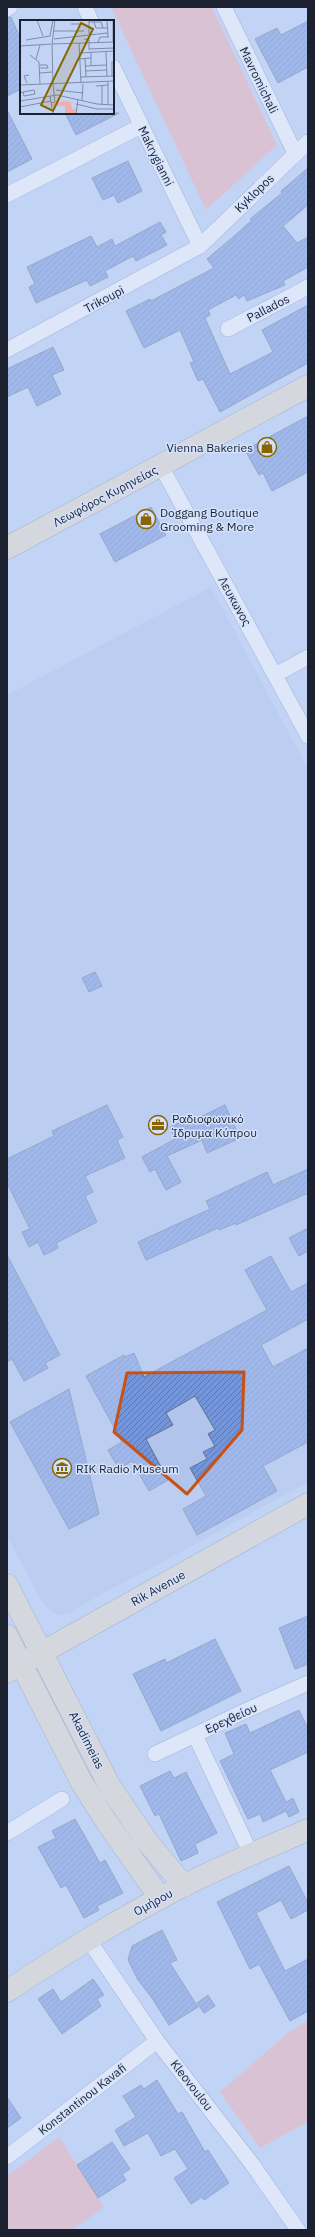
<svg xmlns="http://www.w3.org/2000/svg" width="315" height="2237" font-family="'IBM Plex Sans',sans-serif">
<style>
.built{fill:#b1c5ec}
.green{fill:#f4ada8}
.building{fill:url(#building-hatch);stroke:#62718f}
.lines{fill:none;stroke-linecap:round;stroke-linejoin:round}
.street-casing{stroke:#7b8bab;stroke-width:16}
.secondary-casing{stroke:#7b8bab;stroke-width:23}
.street{stroke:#fff;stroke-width:15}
.secondary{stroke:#e9dcbf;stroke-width:22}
.marked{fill:none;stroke:#c95111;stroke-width:3;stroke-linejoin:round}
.labels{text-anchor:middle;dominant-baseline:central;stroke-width:3;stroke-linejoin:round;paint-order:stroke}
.street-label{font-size:12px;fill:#1b212e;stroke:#d3e1fc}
.poi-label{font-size:12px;fill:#1b212e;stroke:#d3e1fc;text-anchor:start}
.inset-road{fill:none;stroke:#7f8ca6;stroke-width:1}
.view{fill:#896501;fill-opacity:0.15;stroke:#896501;stroke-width:2}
.inset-edge{fill:none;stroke:#1b212e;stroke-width:2}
</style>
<defs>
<pattern id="building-hatch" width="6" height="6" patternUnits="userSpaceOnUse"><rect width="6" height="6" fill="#7495d9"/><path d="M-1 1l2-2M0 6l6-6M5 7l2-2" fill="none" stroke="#5e79b0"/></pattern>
</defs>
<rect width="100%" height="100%" fill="#c2d4f6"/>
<polygon class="built" points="211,587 308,769 308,1482 152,1568 103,1593 69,1614 57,1615 43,1604 7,1536 7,695"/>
<g class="green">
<polygon points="111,7 212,7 277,145 206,210"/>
<polygon points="308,2021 308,2122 260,2148 220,2092 289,2032"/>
<polygon points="59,2137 104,2207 72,2230 7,2230 7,2176"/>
</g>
<g class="building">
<polygon points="11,17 21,40 21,89 7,96 7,18"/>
<polygon points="308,21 308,67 278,83 255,39 277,28 281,35"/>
<polygon points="7,110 32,159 7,172"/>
<polygon points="65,113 119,113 76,135"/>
<polygon points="128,161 142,191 118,203 114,195 103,200 92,178"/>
<polygon points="308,168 308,205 283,226 297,243 308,237 308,267 283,281 285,285 247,301 244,295 239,299 236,295 208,310 210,315 205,318 230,374 273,352 262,330 308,305 308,363 220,412 203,379 198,381 190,363 194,362 180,330 144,348 126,311 150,299 151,301 214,268 207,259 233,237 252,220 250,219 282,193 281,191"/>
<polygon points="160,222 166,232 161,235 167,245 136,261 133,256 105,271 108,277 90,286 87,280 36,303 29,287 35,284 27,267 91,236 97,247 112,239 115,246"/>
<polygon points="53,347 64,370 52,375 61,394 37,406 28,387 7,397 7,369"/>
<polygon points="308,416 308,472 272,491 263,473 259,475 245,450"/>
<polygon points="151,507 166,535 115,562 100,534"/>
<polygon points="95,972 102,986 89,992 82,978"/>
<polygon points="107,1105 123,1137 117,1140 125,1158 85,1176 93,1192 85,1196 97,1222 56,1243 58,1248 44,1255 38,1242 29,1247 22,1232 30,1229 7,1183 7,1159 54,1136 52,1131"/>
<polygon points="225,1105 240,1138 207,1153 202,1140 167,1156 181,1182 166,1190 155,1169 150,1172 142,1157 175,1139 170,1127 190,1118 192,1121"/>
<polygon points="308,1169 308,1193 236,1225 236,1223 219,1230 218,1228 146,1260 138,1242 210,1209 206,1201 267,1172 273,1185"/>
<polygon points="308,1228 308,1251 299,1256 289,1238"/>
<polygon points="7,1255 60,1355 45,1363 48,1368 24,1381 12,1359 7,1362"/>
<polygon points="271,1256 291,1292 308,1283 308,1319 261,1345 273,1367 308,1348 308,1442 263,1466 277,1491 197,1535 183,1509 206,1496 190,1468 207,1459 203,1452 215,1446 208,1434 215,1430 195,1396 166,1413 173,1425 146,1439 168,1480 149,1491 132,1461 119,1469 108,1450 122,1442 86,1376 124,1355 125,1357 134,1353 144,1377 267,1310 245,1270"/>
<polygon points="69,1389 99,1514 69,1529 10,1422"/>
<polygon points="308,1616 308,1664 295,1669 279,1628"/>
<polygon points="215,1639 241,1691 161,1731 133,1674 165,1659 166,1663"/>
<polygon points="299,1710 308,1729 308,1752 270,1770 286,1802 293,1798 299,1812 289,1817 286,1811 263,1822 260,1814 248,1819 220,1761 234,1754 225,1733 246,1724 250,1733"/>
<polygon points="170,1771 174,1778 186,1772 217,1833 195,1844 198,1853 181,1861 159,1814 155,1816 140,1786"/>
<polygon points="75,1819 100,1863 105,1860 123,1893 97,1906 99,1910 84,1918 66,1885 61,1888 38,1847 56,1838 52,1831"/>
<polygon points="289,1866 308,1903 308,1910 291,1919 281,1900 256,1913 285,1971 308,1959 308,2011 290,2021 259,1964 250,1969 217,1902"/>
<polygon points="162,1930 177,1960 170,1963 198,2007 169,2025 152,1998 138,1980 128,1960 132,1946"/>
<polygon points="93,1979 104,1995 97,1999 101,2006 62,2034 38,1999 53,1989 61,2002"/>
<polygon points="208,1995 215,2006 204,2013 197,2003"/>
<polygon points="157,2080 178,2114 182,2112 205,2152 208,2150 229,2183 204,2200 202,2197 191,2204 174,2178 188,2169 175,2149 161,2156 148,2133 124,2146 115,2130 136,2117 123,2096 141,2085 144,2089"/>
<polygon points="7,2097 21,2118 7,2128"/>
<polygon points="112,2142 130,2169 122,2174 126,2180 98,2198 77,2165"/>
</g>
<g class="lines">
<g class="street-casing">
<g id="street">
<polyline points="85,7 91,21"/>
<polyline points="224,7 295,153"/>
<polyline points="7,9 10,7"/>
<polyline points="113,67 200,246"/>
<polyline points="7,195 141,126"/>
<polyline points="228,329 308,287"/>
<polyline points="7,350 200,246 308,142"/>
<polyline points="161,466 308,736"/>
<polyline points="275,675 308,657"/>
<polyline points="195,1735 251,1854"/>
<polyline points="155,1754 245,1711 308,1683"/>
<polyline points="7,1833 62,1799"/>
<polyline points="88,1939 157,2041 252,2164 298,2230"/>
<polyline points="7,2157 157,2041"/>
</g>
</g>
<g class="secondary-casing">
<g id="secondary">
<polyline points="7,548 308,386"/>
<polyline points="7,1585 109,1785 146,1840 184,1886"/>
<polyline points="7,1636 82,1783 106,1821 160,1898"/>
<polyline points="7,1672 308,1504"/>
<path d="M7,1991C64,1954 122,1917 183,1886C224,1865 266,1848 308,1830"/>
</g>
</g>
<use href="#street" class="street"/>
<use href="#secondary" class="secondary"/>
</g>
<path d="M0 0H315V2237H0ZM244,1372L242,1430L187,1494L114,1432L127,1373Z" fill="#c2d4f6" fill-opacity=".55" fill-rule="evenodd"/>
<path class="marked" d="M244,1372L242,1430L187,1494L114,1432L127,1373Z"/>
<defs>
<g id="shop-ring" transform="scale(1)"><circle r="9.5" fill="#d3e1fc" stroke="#896501" stroke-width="1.5"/><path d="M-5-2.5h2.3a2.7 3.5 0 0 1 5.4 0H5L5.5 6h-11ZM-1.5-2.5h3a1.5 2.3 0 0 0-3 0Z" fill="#896501"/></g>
<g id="office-ring" transform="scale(1)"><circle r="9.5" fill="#d3e1fc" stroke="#896501" stroke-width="1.5"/><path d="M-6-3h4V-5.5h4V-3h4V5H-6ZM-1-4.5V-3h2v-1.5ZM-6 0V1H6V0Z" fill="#896501"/></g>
<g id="museum-ring" transform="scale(1)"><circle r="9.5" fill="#d3e1fc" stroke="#896501" stroke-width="1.5"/><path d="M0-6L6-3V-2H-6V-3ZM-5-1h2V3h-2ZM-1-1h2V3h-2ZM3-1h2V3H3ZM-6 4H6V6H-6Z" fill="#896501"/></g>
</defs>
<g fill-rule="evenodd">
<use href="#shop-ring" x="267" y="447"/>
<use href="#shop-ring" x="146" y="519"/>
<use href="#office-ring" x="158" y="1125"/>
<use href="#museum-ring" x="62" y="1468"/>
</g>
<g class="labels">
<g class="street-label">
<text transform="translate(259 80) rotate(64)">Mavromichali</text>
<text transform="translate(156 156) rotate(64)">Makrygianni</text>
<text transform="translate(254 193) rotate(-44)">Kyklopos</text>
<text transform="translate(104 299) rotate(-28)">Trikoupi</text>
<text transform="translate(268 308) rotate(-27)">Pallados</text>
<text transform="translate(105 496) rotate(-28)">Λεωφόρος Κυρηνείας</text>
<text transform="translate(235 601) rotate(61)">Λευκωνος</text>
<text transform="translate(158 1588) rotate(-29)">Rik Avenue</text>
<text transform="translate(231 1718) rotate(-25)">Ερεχθείου</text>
<text transform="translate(87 1740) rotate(63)">Akadimeias</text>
<text transform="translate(153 1902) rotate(-29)">Ομήρου</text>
<text transform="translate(192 2085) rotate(52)">Kleovoulou</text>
<text transform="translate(82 2099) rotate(-38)">Konstantinou Kavafi</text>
</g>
<g class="poi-label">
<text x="253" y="447" text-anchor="end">Vienna Bakeries</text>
<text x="160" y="512">Doggang Boutique<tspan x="160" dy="14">Grooming &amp; More</tspan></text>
<text x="172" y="1118">Ραδιοφωνικό<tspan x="172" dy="14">Ίδρυμα Κύπρου</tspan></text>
<text x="76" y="1468">RIK Radio Museum</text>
</g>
</g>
<g transform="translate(20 20)">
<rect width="94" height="94" fill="#c2d4f6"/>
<path d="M44,81L51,82L52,89H56L55,94H45V86H32V84Z" fill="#f4ada8"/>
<path class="inset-road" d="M17,0L23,16M87,0L88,17M93,0V22M69,1V14M69,2H81L83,8M74,2L76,8H87M51,4H64M33,11H64M34,19L87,13M64,19L69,20V30M6,20L30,16L33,0M78,22L80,17H89M59,23L61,63M32,24L94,22M0,26L31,24M69,29L94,28M71,32V45M86,32L87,56M59,33L94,31M10,35L19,42L20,64M16,39L20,25M59,39L71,38M65,39L66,57M92,41V56M20,45H27L28,48H20M65,46L86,45M65,51L87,50M20,53L32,52M60,57L94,56M88,62V85M7,63L4,56L9,55M33,64L32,24L35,0M0,65L94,61M76,66L88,65M36,70L63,73M0,73L3,72L14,70L15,74L4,76L3,72M30,76L33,94M94,78V65M62,80L63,64M0,81L37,75L77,84L94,85M31,83L35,82L33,64M56,84L77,89H94M82,85V66M0,87L31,81M56,94L58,79"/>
<path class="view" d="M61,3L73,9L33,91L21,85Z"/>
<rect width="94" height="94" class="inset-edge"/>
</g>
<rect width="315" height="2237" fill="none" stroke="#1b212e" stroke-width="16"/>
</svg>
